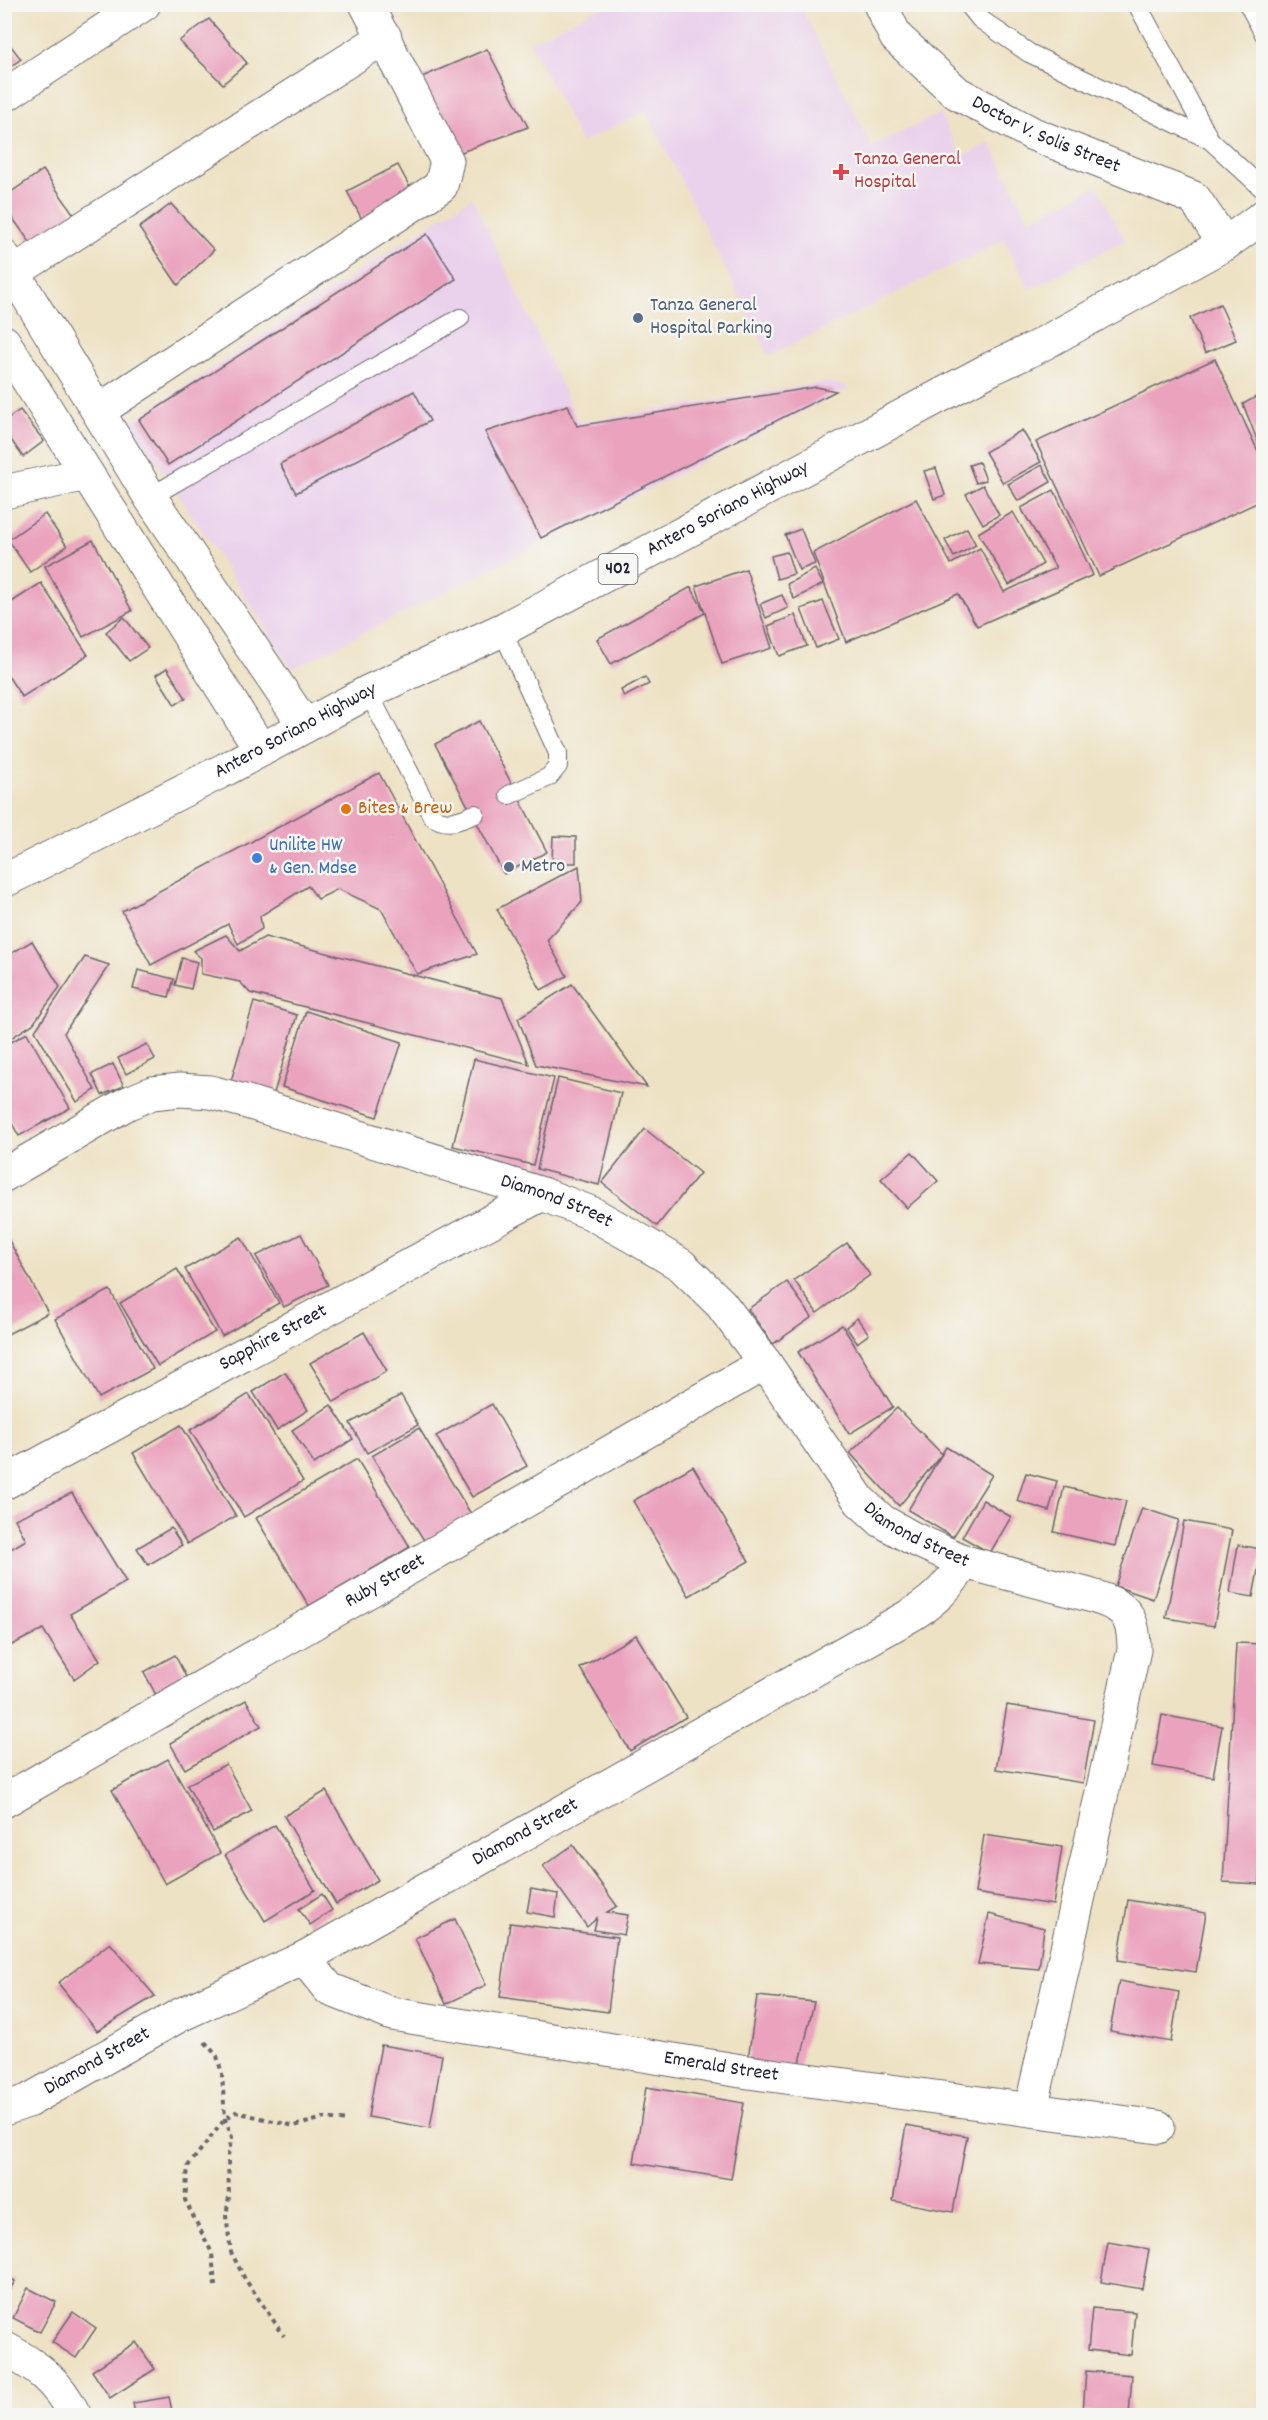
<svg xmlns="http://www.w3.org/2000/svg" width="1268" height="2420" font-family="Dekko,sans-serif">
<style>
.built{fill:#ead1ec}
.building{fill:#eaa2bd}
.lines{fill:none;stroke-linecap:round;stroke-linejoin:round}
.lane-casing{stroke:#69656b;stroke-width:20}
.street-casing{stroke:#69656b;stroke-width:35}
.secondary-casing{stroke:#69656b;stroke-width:35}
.primary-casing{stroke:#69656b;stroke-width:35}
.path{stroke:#69656b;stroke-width:4;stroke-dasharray:4.5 4.5;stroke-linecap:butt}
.lane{stroke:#fff;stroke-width:18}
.street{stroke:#fff;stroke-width:33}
.secondary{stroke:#fff;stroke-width:33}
.primary{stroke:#fff;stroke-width:33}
.health-dot{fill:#e0444e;stroke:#f6f6f2;stroke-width:2}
.service-dot{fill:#5c6f8a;stroke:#f6f6f2;stroke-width:2}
.food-dot{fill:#e8710a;stroke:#f6f6f2;stroke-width:2}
.shop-dot{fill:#3f7fe0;stroke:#f6f6f2;stroke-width:2}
.labels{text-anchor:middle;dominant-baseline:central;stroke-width:5;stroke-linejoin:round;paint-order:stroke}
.shield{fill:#f6f6f2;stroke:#626272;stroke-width:1.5}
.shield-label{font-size:18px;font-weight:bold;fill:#22223b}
.street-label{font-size:20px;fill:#22223b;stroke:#f6f6f2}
.health-label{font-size:20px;fill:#be3a42;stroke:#f6f6f2;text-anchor:start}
.service-label{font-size:20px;fill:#4e5e75;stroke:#f6f6f2;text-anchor:start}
.food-label{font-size:20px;fill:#c56008;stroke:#f6f6f2;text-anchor:start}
.shop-label{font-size:20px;fill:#366cbe;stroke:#f6f6f2;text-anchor:start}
</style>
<rect width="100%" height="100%" fill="#f6f6f2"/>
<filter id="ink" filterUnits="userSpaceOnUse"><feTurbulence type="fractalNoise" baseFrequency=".0167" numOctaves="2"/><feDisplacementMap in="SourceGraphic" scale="12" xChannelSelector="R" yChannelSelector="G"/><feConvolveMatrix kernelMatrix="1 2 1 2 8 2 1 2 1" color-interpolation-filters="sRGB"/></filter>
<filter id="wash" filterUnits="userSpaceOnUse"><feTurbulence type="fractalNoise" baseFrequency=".008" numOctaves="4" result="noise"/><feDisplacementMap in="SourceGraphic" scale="24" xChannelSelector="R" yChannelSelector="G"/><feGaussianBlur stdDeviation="1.35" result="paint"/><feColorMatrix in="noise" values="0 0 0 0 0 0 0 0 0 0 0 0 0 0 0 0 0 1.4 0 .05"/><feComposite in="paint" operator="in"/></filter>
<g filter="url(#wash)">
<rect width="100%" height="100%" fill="#eee2c4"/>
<g class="built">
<polygon points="607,4 800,5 872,147 940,113 961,157 990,143 1029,220 1097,186 1125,241 1029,289 1004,240 769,356 646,111 581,143 530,42"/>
<polygon points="472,197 579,423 827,382 851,387 292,669 131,422"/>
</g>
<g id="blocks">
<g class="building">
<polygon points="209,19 247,63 223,84 179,41"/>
<polygon points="4,37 21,59 4,71"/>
<polygon points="487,49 528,127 451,156 422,77"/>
<polygon points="398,165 415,197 364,223 347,191"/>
<polygon points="43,170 77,219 34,248 4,206 4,197"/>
<polygon points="171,204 214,250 178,285 139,228"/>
<polygon points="427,234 456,279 168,465 139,420"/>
<polygon points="1220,304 1236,340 1205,353 1190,318"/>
<polygon points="1215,359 1263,462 1263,500 1099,576 1036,442"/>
<polygon points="816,387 836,391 541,538 485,432 568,405 577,426"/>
<polygon points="414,391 430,421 296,493 280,464"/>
<polygon points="1263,393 1263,455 1243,404"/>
<polygon points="20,410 44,441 23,457 4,430 4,421"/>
<polygon points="1022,430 1041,462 1003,483 985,452"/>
<polygon points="979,462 986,480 976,483 969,465"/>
<polygon points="1042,465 1051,482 1018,501 1008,484"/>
<polygon points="936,468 945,495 934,499 924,471"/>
<polygon points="983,485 999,515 983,524 966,494"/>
<polygon points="1054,490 1093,575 977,626 958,594 846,642 813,553 916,499 951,564 980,548 1004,592 1056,568 1021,508"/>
<polygon points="1013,512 1043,564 1009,585 978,533"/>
<polygon points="45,514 67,546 30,572 8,540"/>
<polygon points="967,528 976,545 954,557 945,540"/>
<polygon points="801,529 815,564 799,570 785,535"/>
<polygon points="93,540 132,611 83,637 45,566"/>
<polygon points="787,552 794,574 777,579 771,556"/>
<polygon points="746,569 772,648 722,664 696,586"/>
<polygon points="815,569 823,584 794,599 787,584"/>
<polygon points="41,583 88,655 22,697 4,670 4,607"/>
<polygon points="691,587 705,613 611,664 597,639"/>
<polygon points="782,595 788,608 766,618 760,604"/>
<polygon points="823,601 839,639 816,648 801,609"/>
<polygon points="795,615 807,646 779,656 768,626"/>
<polygon points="124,617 148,648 129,661 106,632"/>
<polygon points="167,668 186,698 175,705 156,675"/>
<polygon points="645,677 649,684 624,697 621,690"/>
<polygon points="479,721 547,852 504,874 435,744"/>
<polygon points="379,773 477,954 417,974 381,909 338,889 318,899 308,886 260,916 262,929 238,944 228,924 151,965 122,911"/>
<polygon points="553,836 576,837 576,863 552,863"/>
<polygon points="579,866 582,902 547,940 567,976 541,990 497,909"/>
<polygon points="226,935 240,951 265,937 502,998 529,1064 250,993 240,982 201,974 201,958 193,951"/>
<polygon points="32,941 60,987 33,1024 5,1042 5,957"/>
<polygon points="85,957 109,965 64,1033 95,1090 77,1102 35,1031"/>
<polygon points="182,958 197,962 191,989 175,985"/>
<polygon points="138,970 174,979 169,997 133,989"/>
<polygon points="572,984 647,1087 536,1065 518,1018"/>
<polygon points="254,1002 297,1015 274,1093 231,1081"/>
<polygon points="306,1011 402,1042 377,1117 282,1087"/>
<polygon points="27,1033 70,1108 19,1136 4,1109 4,1046"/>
<polygon points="147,1044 155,1059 126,1074 118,1058"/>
<polygon points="474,1059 554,1078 533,1165 453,1146"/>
<polygon points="113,1064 124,1086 102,1095 92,1074"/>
<polygon points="558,1078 621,1093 599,1185 537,1169"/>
<polygon points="645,1129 700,1173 657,1226 602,1183"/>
<polygon points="912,1152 938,1181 907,1208 881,1179"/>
<polygon points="4,1231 48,1313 4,1336"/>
<polygon points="301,1234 328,1285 284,1307 256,1256"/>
<polygon points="241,1237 279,1303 222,1336 185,1269"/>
<polygon points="847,1243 870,1275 817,1313 794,1280"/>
<polygon points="177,1269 215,1332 158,1366 120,1303"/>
<polygon points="787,1282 812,1317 773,1344 748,1309"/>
<polygon points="110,1290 153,1369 99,1398 55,1319"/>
<polygon points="857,1318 869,1334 857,1343 846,1327"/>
<polygon points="842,1325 893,1407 849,1434 798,1352"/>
<polygon points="364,1332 387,1371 334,1402 310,1363"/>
<polygon points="285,1372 308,1410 277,1430 253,1392"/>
<polygon points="249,1394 303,1481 244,1517 190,1430"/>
<polygon points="401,1395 418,1425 367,1453 350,1423"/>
<polygon points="492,1404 527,1466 472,1497 436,1436"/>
<polygon points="331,1405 353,1439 314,1464 292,1430"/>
<polygon points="897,1408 942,1454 899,1506 850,1453"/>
<polygon points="181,1425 236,1516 187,1544 133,1453"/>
<polygon points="419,1428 471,1514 425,1542 372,1456"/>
<polygon points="946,1447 992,1475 953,1537 908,1510"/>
<polygon points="357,1459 410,1547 309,1606 256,1518"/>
<polygon points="693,1466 749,1561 689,1596 633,1501"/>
<polygon points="1026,1473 1057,1481 1049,1511 1017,1501"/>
<polygon points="1064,1487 1126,1501 1115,1546 1054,1532"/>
<polygon points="72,1493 126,1582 70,1614 100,1660 74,1679 43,1629 4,1649 4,1553 26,1540 15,1519"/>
<polygon points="983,1500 1011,1517 990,1553 962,1537"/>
<polygon points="1142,1508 1179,1520 1153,1599 1115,1586"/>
<polygon points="1184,1521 1232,1530 1214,1626 1166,1618"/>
<polygon points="171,1528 182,1545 148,1565 137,1548"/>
<polygon points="1238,1545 1262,1549 1253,1597 1230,1593"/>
<polygon points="636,1635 686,1717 630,1751 580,1668"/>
<polygon points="1236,1643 1263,1644 1263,1819 1260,1884 1223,1882"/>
<polygon points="175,1655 187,1679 156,1695 144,1672"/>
<polygon points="246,1700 261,1726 185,1769 170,1743"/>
<polygon points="1007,1705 1094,1720 1083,1783 996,1769"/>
<polygon points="1162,1715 1222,1726 1213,1777 1153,1766"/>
<polygon points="168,1759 220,1853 165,1884 112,1790"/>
<polygon points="226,1764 252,1811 213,1832 187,1785"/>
<polygon points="326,1791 378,1880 336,1904 284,1816"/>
<polygon points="275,1825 315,1890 265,1921 225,1855"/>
<polygon points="984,1835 1062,1847 1053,1905 975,1893"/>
<polygon points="573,1845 617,1906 607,1912 628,1915 624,1935 594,1930 597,1918 587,1927 543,1866"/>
<polygon points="531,1889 558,1894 555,1917 527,1912"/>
<polygon points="322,1894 332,1910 310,1925 299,1909"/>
<polygon points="1128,1900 1206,1913 1196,1972 1118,1960"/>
<polygon points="989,1914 1044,1928 1039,1969 978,1964"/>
<polygon points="455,1919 486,1985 446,2004 415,1938"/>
<polygon points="510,1923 617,1937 608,2012 500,1997"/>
<polygon points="110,1943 155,1996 97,2031 58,1983"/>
<polygon points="1119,1981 1179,1992 1171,2042 1110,2031"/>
<polygon points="757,1996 814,2002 799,2067 747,2066"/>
<polygon points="381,2045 442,2055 430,2128 368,2117"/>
<polygon points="646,2087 744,2103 731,2179 634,2163"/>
<polygon points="906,2125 967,2136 953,2212 893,2201"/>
<polygon points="1108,2242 1149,2249 1142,2289 1101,2282"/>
<polygon points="4,2275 15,2281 4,2299"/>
<polygon points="28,2288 56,2302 40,2332 13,2318"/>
<polygon points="1092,2308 1135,2312 1131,2355 1088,2350"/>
<polygon points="73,2312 96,2328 76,2358 52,2342"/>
<polygon points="136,2342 155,2369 110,2398 92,2371"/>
<polygon points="1086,2371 1132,2375 1129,2416 1083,2412"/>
<polygon points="169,2397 173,2415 135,2415 133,2403"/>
</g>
</g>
</g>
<g filter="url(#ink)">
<use href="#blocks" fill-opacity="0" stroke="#69656b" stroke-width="1.5"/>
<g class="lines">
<g class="lane-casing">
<g id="lane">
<polyline points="968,4 980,19 1029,53 1210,140 1264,190"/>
<polyline points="1137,4 1210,140"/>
<polyline points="1248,4 1264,34"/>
<polyline points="150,497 460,318"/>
<polyline points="502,630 558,753 558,766 549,777 509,795"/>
<path d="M368,692L432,816C448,827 459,820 475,814"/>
</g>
</g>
<g class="street-casing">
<g id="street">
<polyline points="4,96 144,4"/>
<polyline points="4,257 150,497 305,726"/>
<polyline points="14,272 385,37"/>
<polyline points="4,342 261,750"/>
<polyline points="98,411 441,186 447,161 366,4"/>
<polyline points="4,492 87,474"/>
<path id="s1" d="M4,1175L126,1104L152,1093L180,1090L210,1092L244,1101L542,1194L591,1213L639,1240L681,1265L721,1304L765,1363L860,1501L882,1521L912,1538L965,1562L1089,1595C1123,1605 1134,1612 1134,1650L1031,2109"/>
<path id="s2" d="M4,1483L542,1194"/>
<path id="s3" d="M4,1801L765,1363"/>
<path id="s4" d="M304,1958L329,1989L392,2014L741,2071L1158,2127"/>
<path id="s5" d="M4,2109L28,2101L180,2015L304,1958L904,1619C933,1603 946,1589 965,1562"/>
<path d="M4,2348C38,2367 57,2380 75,2416"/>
</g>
</g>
<g class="secondary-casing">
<g id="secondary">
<path id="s6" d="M880,4L896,37L957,93L1033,134L1194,198L1225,244"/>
</g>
</g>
<g class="primary-casing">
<g id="primary">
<path id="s7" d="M4,881L226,769L368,692L502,630L992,368L1035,348L1225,244L1264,216"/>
</g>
</g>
<g class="path">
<polyline points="205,2042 217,2056 222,2074 225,2119 232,2137 228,2155 229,2197 226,2216 231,2252 245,2279 284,2336"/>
<polyline points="215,2286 212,2253 185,2200 188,2166 225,2119 236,2112 294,2126 324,2118 348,2121"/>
</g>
<use href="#lane" class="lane"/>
<use href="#street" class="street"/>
<use href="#secondary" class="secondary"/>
<use href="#primary" class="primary"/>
</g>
</g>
<path class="health-dot" d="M838 163h6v6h6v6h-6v6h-6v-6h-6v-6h6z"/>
<g class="service-dot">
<circle cx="638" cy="318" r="6"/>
<circle cx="509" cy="867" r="6"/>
</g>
<circle class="food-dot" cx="346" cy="809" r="6"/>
<circle class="shop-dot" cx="257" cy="858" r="6"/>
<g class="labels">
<rect class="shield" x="598.5" y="554" width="39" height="30" rx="4.5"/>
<g class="shield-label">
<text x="618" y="569">402</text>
</g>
<g class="street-label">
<text stroke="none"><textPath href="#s6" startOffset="218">Doctor V. Solis Street</textPath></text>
<text stroke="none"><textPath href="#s7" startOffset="814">Antero Soriano Highway</textPath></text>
<text stroke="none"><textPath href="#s7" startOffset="328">Antero Soriano Highway</textPath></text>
<text stroke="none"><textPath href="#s1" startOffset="591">Diamond Street</textPath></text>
<text stroke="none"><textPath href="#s2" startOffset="306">Sapphire Street</textPath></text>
<text stroke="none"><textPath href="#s1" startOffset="1095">Diamond Street</textPath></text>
<text stroke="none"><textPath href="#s3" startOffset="440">Ruby Street</textPath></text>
<text stroke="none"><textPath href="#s5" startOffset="591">Diamond Street</textPath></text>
<text stroke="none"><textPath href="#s5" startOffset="105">Diamond Street</textPath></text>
<text stroke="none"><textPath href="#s4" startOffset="441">Emerald Street</textPath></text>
</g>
<g class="health-label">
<text x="854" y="160">Tanza General<tspan x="854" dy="23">Hospital</tspan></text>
</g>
<g class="service-label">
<text x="650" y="306">Tanza General<tspan x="650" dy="23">Hospital Parking</tspan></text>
<text x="521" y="867">Metro</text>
</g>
<g class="food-label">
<text x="358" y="809">Bites &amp; Brew</text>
</g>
<g class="shop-label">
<text x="269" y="846">Unilite HW<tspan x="269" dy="23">&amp; Gen. Mdse</tspan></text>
</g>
</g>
<rect width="1268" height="2420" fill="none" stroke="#f6f6f2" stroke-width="24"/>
</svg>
